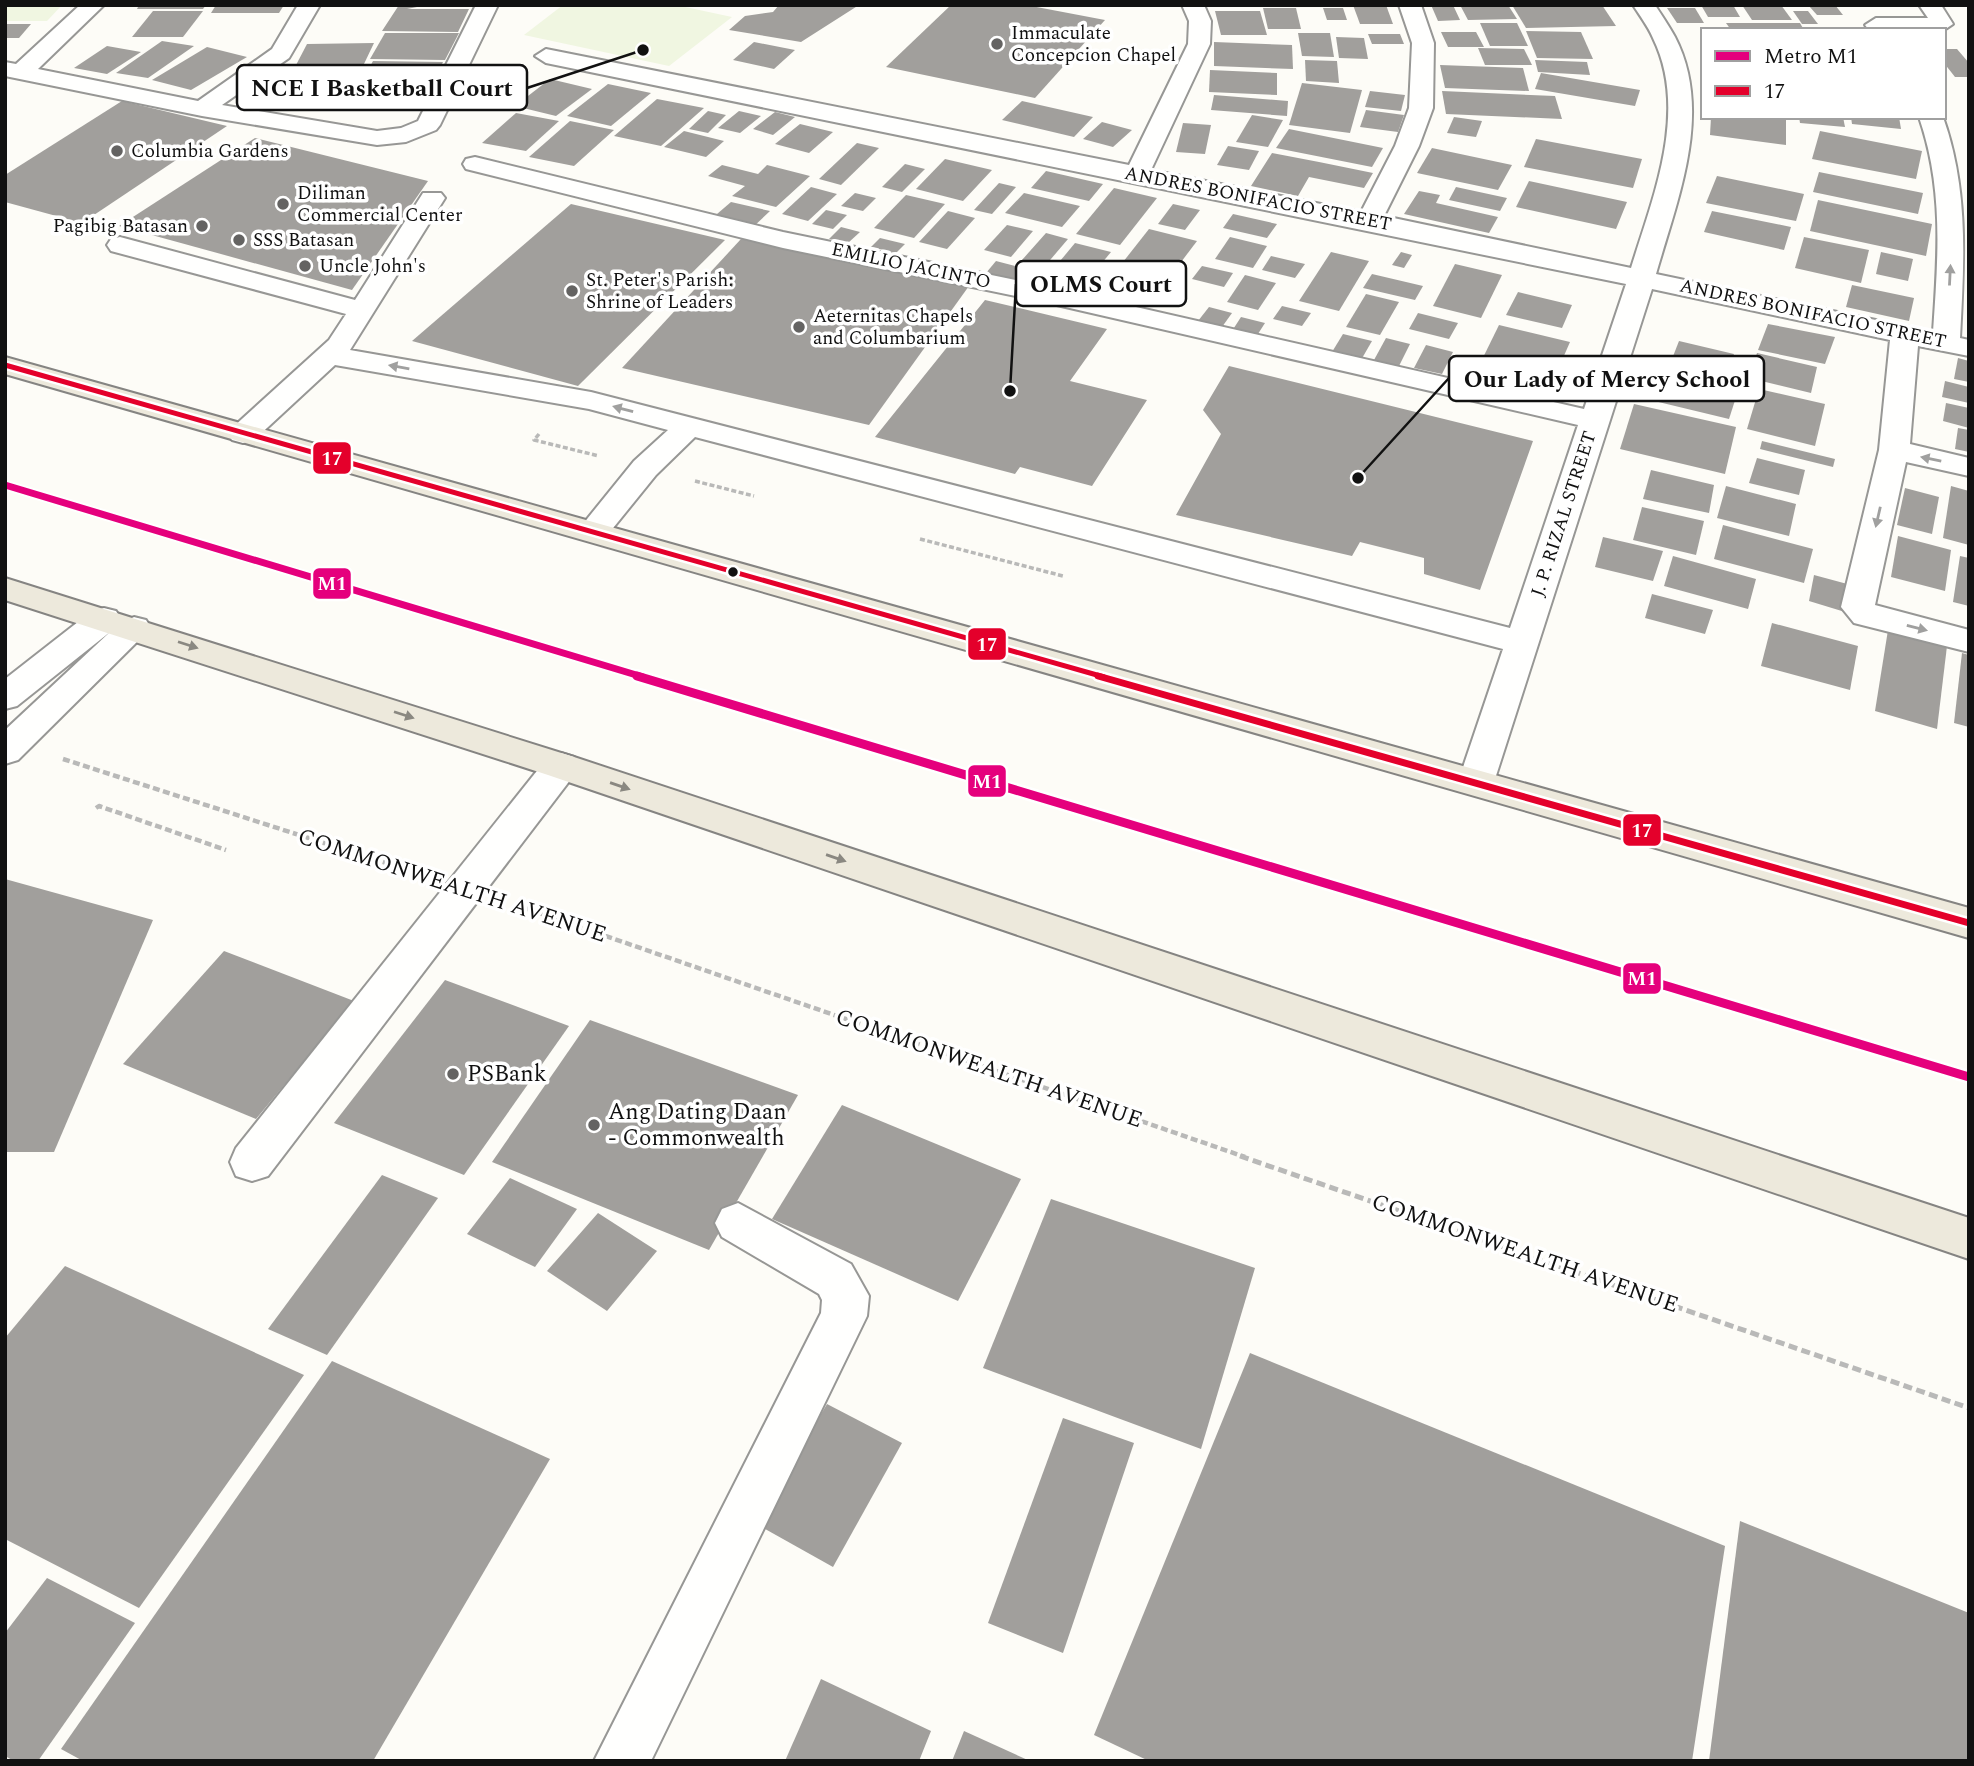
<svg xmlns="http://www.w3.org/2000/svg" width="1974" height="1766" font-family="Spectral,serif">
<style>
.pitch{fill:#f0f6e1}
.building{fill:#a19f9c}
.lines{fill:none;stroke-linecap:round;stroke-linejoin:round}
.minor-casing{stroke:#979795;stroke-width:4}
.major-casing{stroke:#858482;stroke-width:4}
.path-far2{stroke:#b9b9b8;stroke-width:3.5;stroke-dasharray:5 2.5;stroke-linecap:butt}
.path-far1{stroke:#b9b9b8;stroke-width:4.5;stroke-dasharray:7 3.5;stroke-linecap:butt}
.path{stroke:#b9b9b8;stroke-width:5;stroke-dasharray:9 4.5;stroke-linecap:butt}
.minor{fill:#fffffe;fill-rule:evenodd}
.major{fill:#ede9dc;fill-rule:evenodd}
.bus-1-far1-casing{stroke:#fff;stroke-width:10}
.bus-1-casing{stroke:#fff;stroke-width:12}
.bus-1-far1{stroke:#e4002b;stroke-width:5}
.bus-1{stroke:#e4002b;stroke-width:7}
.metro-1-far1-casing{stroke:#fff;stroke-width:11}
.metro-1-casing{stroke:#fff;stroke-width:14}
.metro-1-far1{stroke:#e5007d;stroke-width:7}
.metro-1{stroke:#e5007d;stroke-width:9}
.oneway{fill:#a0a09f}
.oneway2{fill:#8a8881}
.poi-dot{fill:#646362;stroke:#fff;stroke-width:2.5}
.bus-dot{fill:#111;stroke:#fff;stroke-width:2.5}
.labels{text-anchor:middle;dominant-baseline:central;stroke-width:7;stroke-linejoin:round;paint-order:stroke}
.far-poi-label{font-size:19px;fill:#111;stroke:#fff;text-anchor:start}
.far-street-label{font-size:19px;fill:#111;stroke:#fff}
.street-label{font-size:23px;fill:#111;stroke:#fff}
.poi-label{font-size:23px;fill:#111;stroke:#fff;text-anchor:start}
.leader{fill:none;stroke:#111;stroke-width:2.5}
.callout-dot{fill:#111;stroke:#fff;stroke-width:2.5}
.callout{fill:#fff;stroke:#111;stroke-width:2.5}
.callout-label{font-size:24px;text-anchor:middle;font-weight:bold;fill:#111}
.line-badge{stroke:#fff;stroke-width:2.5}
.badge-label{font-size:19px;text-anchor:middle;font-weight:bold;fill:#fff}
</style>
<rect width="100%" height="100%" fill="#fdfcf7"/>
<g class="pitch">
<polygon points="5,5 62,5 47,21 5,21"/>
<polygon points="563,5 676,5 732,17 669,66 524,35"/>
</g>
<g class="building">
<polygon points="139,5 206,5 203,9 137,9"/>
<polygon points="216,5 284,5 279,13 211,13"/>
<polygon points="399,5 427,5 407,9 469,9 458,32 382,31"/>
<polygon points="779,5 859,5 801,42 729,30 745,16 773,12"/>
<polygon points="951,5 1026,5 1105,20 1035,98 886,67"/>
<polygon points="1353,5 1386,5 1393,24 1360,24"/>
<polygon points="1431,5 1453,5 1460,20 1438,21"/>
<polygon points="1460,5 1508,5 1517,19 1468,20"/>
<polygon points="1512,5 1602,5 1616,26 1526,28"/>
<polygon points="1701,5 1733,5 1740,17 1708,17"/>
<polygon points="1742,5 1781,5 1792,20 1752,20"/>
<polygon points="1835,5 1843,15 1817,15 1809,6"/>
<polygon points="1263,8 1296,8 1301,29 1268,29"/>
<polygon points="1323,8 1343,8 1347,20 1327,20"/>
<polygon points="1667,8 1695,8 1704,23 1677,23"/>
<polygon points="153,11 203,11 183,37 132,37"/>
<polygon points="1215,11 1260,11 1267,35 1221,35"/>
<polygon points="1793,11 1808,11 1818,24 1802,24"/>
<polygon points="1480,23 1517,23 1528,46 1490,46"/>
<polygon points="1726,23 1800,23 1804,30 1731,30"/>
<polygon points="5,24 31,24 19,38 5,38"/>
<polygon points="1526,31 1581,32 1593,59 1537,58"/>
<polygon points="1441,32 1476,32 1484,47 1448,47"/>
<polygon points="385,33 459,33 445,60 370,59"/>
<polygon points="1298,33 1330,33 1334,57 1302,56"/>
<polygon points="1368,34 1400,34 1404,44 1372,44"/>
<polygon points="1336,37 1364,38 1368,59 1339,58"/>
<polygon points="162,41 194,46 148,78 116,73"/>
<polygon points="754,42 795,50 774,69 733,60"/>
<polygon points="1214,42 1292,45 1293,69 1214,66"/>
<polygon points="374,43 363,66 295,67 307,44"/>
<polygon points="107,46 141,52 107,74 74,68"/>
<polygon points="207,47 247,57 191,90 152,80"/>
<polygon points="1478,48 1524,49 1532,65 1485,65"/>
<polygon points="1944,49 1957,49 1969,63 1969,77 1955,77 1944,63"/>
<polygon points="1305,60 1337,61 1339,83 1306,81"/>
<polygon points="1535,60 1587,62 1590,75 1538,72"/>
<polygon points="373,61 443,62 431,85 360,85"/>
<polygon points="1440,65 1523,68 1529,91 1445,88"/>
<polygon points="1210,70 1277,73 1277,95 1209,92"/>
<polygon points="1541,73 1640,90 1635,106 1535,89"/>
<polygon points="550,79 592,89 556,116 515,106"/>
<polygon points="1302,83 1362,90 1350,133 1289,125"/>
<polygon points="608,84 651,93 611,126 567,116"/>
<polygon points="1370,91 1405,95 1401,111 1365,107"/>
<polygon points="1442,91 1555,96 1562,119 1446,114"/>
<polygon points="1214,95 1288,101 1287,116 1211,110"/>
<polygon points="657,99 704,108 661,146 614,136"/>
<polygon points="122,101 227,126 82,223 5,202 5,175"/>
<polygon points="1022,101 1093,117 1074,137 1002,120"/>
<polygon points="1366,110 1404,115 1398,132 1360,127"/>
<polygon points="708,111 726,115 708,133 689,129"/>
<polygon points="739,111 761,116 740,133 718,128"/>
<polygon points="775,112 795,117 773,135 753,129"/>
<polygon points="516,113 559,121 526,151 482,143"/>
<polygon points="1252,115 1283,120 1268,147 1236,142"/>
<polygon points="1454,117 1482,121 1476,137 1447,133"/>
<polygon points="1711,117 1786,117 1786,145 1710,135"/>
<polygon points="1799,117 1843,117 1845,127 1800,123"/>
<polygon points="1851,117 1899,117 1901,129 1852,124"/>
<polygon points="570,121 614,130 574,166 529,157"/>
<polygon points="1102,122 1132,130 1113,147 1083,139"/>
<polygon points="1183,123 1211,125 1205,154 1176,152"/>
<polygon points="800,124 833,132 809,153 775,144"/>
<polygon points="1289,129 1383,148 1372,167 1276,148"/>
<polygon points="684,131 724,141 706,157 664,147"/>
<polygon points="1820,131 1922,151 1916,179 1812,159"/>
<polygon points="255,138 428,181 352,290 119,226"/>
<polygon points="1536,139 1642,159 1633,188 1524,167"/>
<polygon points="857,143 879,148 841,185 819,179"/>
<polygon points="1228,146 1259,151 1249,170 1217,165"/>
<polygon points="1432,148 1512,165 1498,190 1417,173"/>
<polygon points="1272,153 1319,162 1373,173 1364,188 1309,177 1298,196 1251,186"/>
<polygon points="945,159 992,170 963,201 916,189"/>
<polygon points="905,164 925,169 902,192 882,187"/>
<polygon points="722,165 758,174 767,165 810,176 776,207 732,196 745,186 708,176"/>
<polygon points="1046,171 1103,184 1089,201 1031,188"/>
<polygon points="1819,172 1923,193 1918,214 1813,192"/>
<polygon points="1717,176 1804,194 1796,221 1706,203"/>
<polygon points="1529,181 1627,202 1616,229 1516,207"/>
<polygon points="999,183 1016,187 992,214 974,210"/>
<polygon points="811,187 837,194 808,221 782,214"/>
<polygon points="1456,187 1507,198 1500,211 1449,200"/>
<polygon points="1114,188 1157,198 1120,245 1076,234"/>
<polygon points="1419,191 1440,195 1436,203 1498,217 1489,233 1404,214"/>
<polygon points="855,193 876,198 863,211 841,206"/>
<polygon points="1024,193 1080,206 1062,227 1005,213"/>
<polygon points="906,195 945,204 914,238 874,228"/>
<polygon points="1818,200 1932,224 1926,256 1810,231"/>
<polygon points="731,202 770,211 750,230 710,220"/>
<polygon points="571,204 725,240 578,386 412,341"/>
<polygon points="1173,204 1200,210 1185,230 1158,224"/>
<polygon points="826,210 847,215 833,229 812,224"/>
<polygon points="948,211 975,218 947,249 919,242"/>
<polygon points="1712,211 1791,227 1784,250 1704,232"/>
<polygon points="1233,214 1277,224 1267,238 1223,228"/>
<polygon points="1007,225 1033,231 1011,257 984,250"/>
<polygon points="841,227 860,232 848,243 829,239"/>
<polygon points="1149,229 1197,241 1172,274 1123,262"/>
<polygon points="1046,233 1068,239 1045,266 1022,260"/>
<polygon points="1230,237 1267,246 1253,268 1215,259"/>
<polygon points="1804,237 1869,250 1861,283 1795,268"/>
<polygon points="880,238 905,244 896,253 871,247"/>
<polygon points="741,239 969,286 869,425 622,368"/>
<polygon points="1075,243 1111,252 1087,281 1051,272"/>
<polygon points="1331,252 1369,261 1339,311 1299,301"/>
<polygon points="1401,252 1412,255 1404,268 1392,265"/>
<polygon points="1881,252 1913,259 1908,281 1876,274"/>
<polygon points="1271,256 1305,264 1295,278 1262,270"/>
<polygon points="996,261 1050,275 1040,286 986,273"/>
<polygon points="1455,264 1502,275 1481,318 1433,306"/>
<polygon points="1202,266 1233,273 1224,287 1192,279"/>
<polygon points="1372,274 1423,286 1415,300 1363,288"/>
<polygon points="1245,275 1276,283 1258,310 1227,302"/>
<polygon points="1852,285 1914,298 1909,321 1846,307"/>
<polygon points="1518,292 1572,305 1562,328 1506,315"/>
<polygon points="1366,294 1399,302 1380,335 1346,327"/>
<polygon points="985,300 1107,329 1070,381 1147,400 1092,486 1020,467 1015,474 875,437"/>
<polygon points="1282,306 1311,313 1302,326 1273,319"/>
<polygon points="1209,307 1232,313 1222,327 1198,321"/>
<polygon points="1418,313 1458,323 1449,339 1409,329"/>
<polygon points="1241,317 1265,323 1256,337 1232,331"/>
<polygon points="1768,324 1835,337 1825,364 1758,350"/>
<polygon points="1499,325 1570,342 1545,399 1472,380"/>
<polygon points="1343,334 1372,341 1361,360 1332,352"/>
<polygon points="1386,338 1410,344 1399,366 1374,360"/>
<polygon points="1679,341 1734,354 1725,378 1670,364"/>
<polygon points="1426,345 1453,352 1442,374 1414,368"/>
<polygon points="1757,353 1817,367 1811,393 1749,378"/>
<polygon points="1958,358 1969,361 1969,382 1954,379"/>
<polygon points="1229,366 1533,441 1480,590 1424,574 1424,558 1360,542 1352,556 1176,515 1221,434 1203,410"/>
<polygon points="1658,368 1739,388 1729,419 1646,399"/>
<polygon points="1945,381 1969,387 1969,403 1942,397"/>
<polygon points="1759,389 1825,404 1815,446 1747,429"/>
<polygon points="1946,403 1969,408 1969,428 1943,421"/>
<polygon points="1634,404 1736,427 1725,474 1620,449"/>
<polygon points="1958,428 1969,430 1969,452 1955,449"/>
<polygon points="1762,441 1835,459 1833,467 1760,449"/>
<polygon points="1757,458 1805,470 1799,495 1749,483"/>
<polygon points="1651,470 1714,485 1709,513 1643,499"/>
<polygon points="1726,486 1796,504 1789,536 1717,518"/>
<polygon points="1951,486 1969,491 1969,545 1943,538"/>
<polygon points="1905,488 1939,497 1932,534 1897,525"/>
<polygon points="1642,507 1704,521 1696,555 1633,540"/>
<polygon points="1723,525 1813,549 1804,583 1714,559"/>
<polygon points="1898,536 1951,550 1945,591 1891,577"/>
<polygon points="1603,537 1663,551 1653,581 1595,567"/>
<polygon points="1673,556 1756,579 1748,609 1664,586"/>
<polygon points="1960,556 1969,558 1969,606 1953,602"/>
<polygon points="1814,575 1851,585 1845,612 1809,601"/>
<polygon points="1652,594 1713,610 1705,634 1645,618"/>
<polygon points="1772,623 1858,646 1850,690 1761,666"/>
<polygon points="1888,630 1947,646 1937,729 1875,711"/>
<polygon points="1962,653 1969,655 1969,727 1954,723"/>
<polygon points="5,879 153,920 54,1152 5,1152"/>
<polygon points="224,951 354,1001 256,1119 123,1064"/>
<polygon points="445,980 569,1026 464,1175 334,1123"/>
<polygon points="590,1020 798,1095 709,1250 492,1162"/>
<polygon points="842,1105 1021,1179 958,1301 772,1219"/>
<polygon points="382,1175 438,1198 327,1355 268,1329"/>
<polygon points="510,1178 577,1209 535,1267 467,1234"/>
<polygon points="1051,1199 1255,1268 1201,1449 983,1368"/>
<polygon points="598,1213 657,1251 607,1311 547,1271"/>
<polygon points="65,1266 304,1375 139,1608 5,1539 5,1338"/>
<polygon points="1250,1353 1725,1546 1692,1761 1149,1761 1094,1735"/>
<polygon points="332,1361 550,1459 373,1761 83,1761 61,1749"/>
<polygon points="827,1404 902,1443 833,1567 756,1524"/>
<polygon points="1063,1418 1134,1443 1063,1653 988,1623"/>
<polygon points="1740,1521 1969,1613 1969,1761 1709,1761"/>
<polygon points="47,1578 135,1623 38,1761 14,1761 5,1756 5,1633"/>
<polygon points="821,1679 931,1731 919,1761 785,1761"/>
<polygon points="964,1731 1030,1761 952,1761"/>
</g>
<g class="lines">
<g class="minor-casing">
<g id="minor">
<polygon points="80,5 104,5 38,69 198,101 272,49 298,5 320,5 289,58 222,105 377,131 401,128 418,121 476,5 498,5 440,125 436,130 406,142 377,145 202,116 5,76 5,62 16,64"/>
<path d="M1182,5H1204L1211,21L1210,44L1151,170L1361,212L1395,146L1409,108L1412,43L1399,5H1421L1434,43L1433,108L1419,146L1384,216L1631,268C1653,197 1689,111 1653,38C1648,26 1640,16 1633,5H1655C1662,16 1669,26 1675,37C1714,112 1677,200 1656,274L1933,332C1938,258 1944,189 1919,117H1943C1969,190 1964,262 1960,338L1969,340V356L1918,346L1910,444L1969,458V476L1906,462L1875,605L1969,630V652L1854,623L1841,607L1879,450L1890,340L1652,289L1494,782L1489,791L1476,795L1463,791L1458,782L1503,649L695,437L656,475L605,538L594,541L583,538L578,531L583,524L634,461L668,430L589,409L335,365L254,440L243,443L232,440L228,434L232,428L329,340L346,314L111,251L107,245L111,239L120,237L355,300L423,193H441L445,198L350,350L591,392L1510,628L1578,425L1035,300L783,248L466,169L463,164L466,159L475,157L783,232L1035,284L1584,409L1626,284L546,63L535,56L546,49L1129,165L1188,44L1189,21Z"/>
<polygon points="1919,5 1941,5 1953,24 1944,30 1869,30 1865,25 1876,18 1928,18"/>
<polygon points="104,608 116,611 121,619 117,625 134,617 146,620 151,628 18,760 5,764 5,730 110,632 17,706 5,709 5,679 92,611"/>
<polygon points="561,753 574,757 579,766 574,775 268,1176 252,1181 236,1176 230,1162 236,1148 548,757"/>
<polygon points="738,1203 851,1264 869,1296 867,1316 651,1761 594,1761 821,1313 822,1300 819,1294 722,1237 715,1223 722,1209"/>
</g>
</g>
<g class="major-casing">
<g id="major">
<polygon points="5,357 1969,908 1969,938 5,374"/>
<polygon points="5,578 574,757 1969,1218 1969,1259 548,775 5,600"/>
</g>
</g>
<g class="path-far2">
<polyline points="539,434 534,440 599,456"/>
<polyline points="695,481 754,496"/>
<polyline points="920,539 1063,576"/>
</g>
<g class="path-far1">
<polyline points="63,759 414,872"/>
<polyline points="96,808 99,806 226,850"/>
<polyline points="516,905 1245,1157"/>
</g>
<polyline class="path" points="1240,1156 1969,1408"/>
<use href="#minor" class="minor"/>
<use href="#major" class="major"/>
<g class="bus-1-far1-casing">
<polyline id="bus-1-far1" points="5,365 1104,677"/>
</g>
<g class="bus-1-casing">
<polyline id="bus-1" points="1098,676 1969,923"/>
</g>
<use href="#bus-1-far1" class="bus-1-far1"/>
<use href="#bus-1" class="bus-1"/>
<g class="metro-1-far1-casing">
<polyline id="metro-1-far1" points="5,485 643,677"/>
</g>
<g class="metro-1-casing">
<polyline id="metro-1" points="637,676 1969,1077"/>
</g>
<use href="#metro-1-far1" class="metro-1-far1"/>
<use href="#metro-1" class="metro-1"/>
</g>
<defs><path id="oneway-solid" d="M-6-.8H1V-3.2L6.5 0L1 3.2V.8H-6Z" transform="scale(1.75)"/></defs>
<g class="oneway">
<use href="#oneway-solid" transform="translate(1950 275) rotate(-87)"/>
<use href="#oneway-solid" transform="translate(399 367) rotate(-170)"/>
<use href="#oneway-solid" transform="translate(623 409) rotate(-165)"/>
<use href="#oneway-solid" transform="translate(1931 459) rotate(-168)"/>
<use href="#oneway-solid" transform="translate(1878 517) rotate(103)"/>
<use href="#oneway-solid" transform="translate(1917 628) rotate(14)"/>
</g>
<g class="oneway2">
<use href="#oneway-solid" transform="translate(188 645) rotate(18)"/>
<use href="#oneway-solid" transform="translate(404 715) rotate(18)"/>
<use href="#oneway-solid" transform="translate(620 786) rotate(19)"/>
<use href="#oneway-solid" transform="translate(836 858) rotate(19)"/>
</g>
<g class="poi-dot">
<circle cx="997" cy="44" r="7"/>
<circle cx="117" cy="151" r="7"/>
<circle cx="283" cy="204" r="7"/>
<circle cx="202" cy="226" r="7"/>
<circle cx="239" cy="240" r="7"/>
<circle cx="305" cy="266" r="7"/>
<circle cx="572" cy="291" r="7"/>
<circle cx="799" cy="327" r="7"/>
<circle cx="453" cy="1074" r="7"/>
<circle cx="594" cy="1125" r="7"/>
</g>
<circle class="bus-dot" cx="733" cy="572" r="6"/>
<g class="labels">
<g class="far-poi-label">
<text x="1011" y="33">Immaculate<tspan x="1011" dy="22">Concepcion Chapel</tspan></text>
<text x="131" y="151">Columbia Gardens</text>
<text x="297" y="193">Diliman<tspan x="297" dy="22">Commercial Center</tspan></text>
<text x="188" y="226" text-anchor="end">Pagibig Batasan</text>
<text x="253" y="240">SSS Batasan</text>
<text x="319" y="266">Uncle John's</text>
<text x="586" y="280">St. Peter's Parish:<tspan x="586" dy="22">Shrine of Leaders</tspan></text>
<text x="813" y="316">Aeternitas Chapels<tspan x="813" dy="22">and Columbarium</tspan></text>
</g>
<g class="far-street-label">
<text transform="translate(1258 199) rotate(11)">ANDRES BONIFACIO STREET</text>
<text transform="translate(911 266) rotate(12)">EMILIO JACINTO</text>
<text transform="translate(1813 314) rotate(12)">ANDRES BONIFACIO STREET</text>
<text transform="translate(1564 514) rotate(-72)">J. P. RIZAL STREET</text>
</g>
<g class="street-label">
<text transform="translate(452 886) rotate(18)">COMMONWEALTH AVENUE</text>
<text transform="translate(989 1069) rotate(19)">COMMONWEALTH AVENUE</text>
<text transform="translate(1525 1254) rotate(19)">COMMONWEALTH AVENUE</text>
</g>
<g class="poi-label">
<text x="467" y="1074">PSBank</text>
<text x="608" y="1112">Ang Dating Daan<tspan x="608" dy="26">- Commonwealth</tspan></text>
</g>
</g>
<path class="leader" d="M643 50L527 88M1010 391L1016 284M1358 478L1449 378"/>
<g class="callout-dot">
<circle cx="643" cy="50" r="7"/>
<circle cx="1010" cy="391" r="7"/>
<circle cx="1358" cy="478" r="7"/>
</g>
<g class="callout">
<rect x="237" y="65" width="290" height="45" rx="7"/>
<rect x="1016" y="261" width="170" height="45" rx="7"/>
<rect x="1449" y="356" width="315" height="45" rx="7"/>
</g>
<g class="callout-label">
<text x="382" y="96">NCE I Basketball Court</text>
<text x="1101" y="292">OLMS Court</text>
<text x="1607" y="387">Our Lady of Mercy School</text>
</g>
<g class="line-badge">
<rect x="312" y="441" width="40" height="34" rx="7" fill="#e4002b"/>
<rect x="312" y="567" width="40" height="33" rx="7" fill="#e5007d"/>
<rect x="967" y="627" width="40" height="34" rx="7" fill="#e4002b"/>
<rect x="967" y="764" width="40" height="34" rx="7" fill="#e5007d"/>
<rect x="1622" y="813" width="40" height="34" rx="7" fill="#e4002b"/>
<rect x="1622" y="962" width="40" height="33" rx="7" fill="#e5007d"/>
</g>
<g class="badge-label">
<text x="332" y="465">17</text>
<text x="332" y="590">M1</text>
<text x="987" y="651">17</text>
<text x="987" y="788">M1</text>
<text x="1642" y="837">17</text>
<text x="1642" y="985">M1</text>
</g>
<rect width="1974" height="1766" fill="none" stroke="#111111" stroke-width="14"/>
<rect x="1701" y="28" width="245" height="91" fill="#ffffff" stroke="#a0a0a0" stroke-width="2"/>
<rect x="1715" y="51" width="35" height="10" fill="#e5007d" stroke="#a0a0a0" stroke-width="2"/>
<text x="1764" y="63" font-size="21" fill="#111111">Metro M1</text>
<rect x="1715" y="86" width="35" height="10" fill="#e4002b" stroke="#a0a0a0" stroke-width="2"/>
<text x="1764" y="98" font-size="21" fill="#111111">17</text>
</svg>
